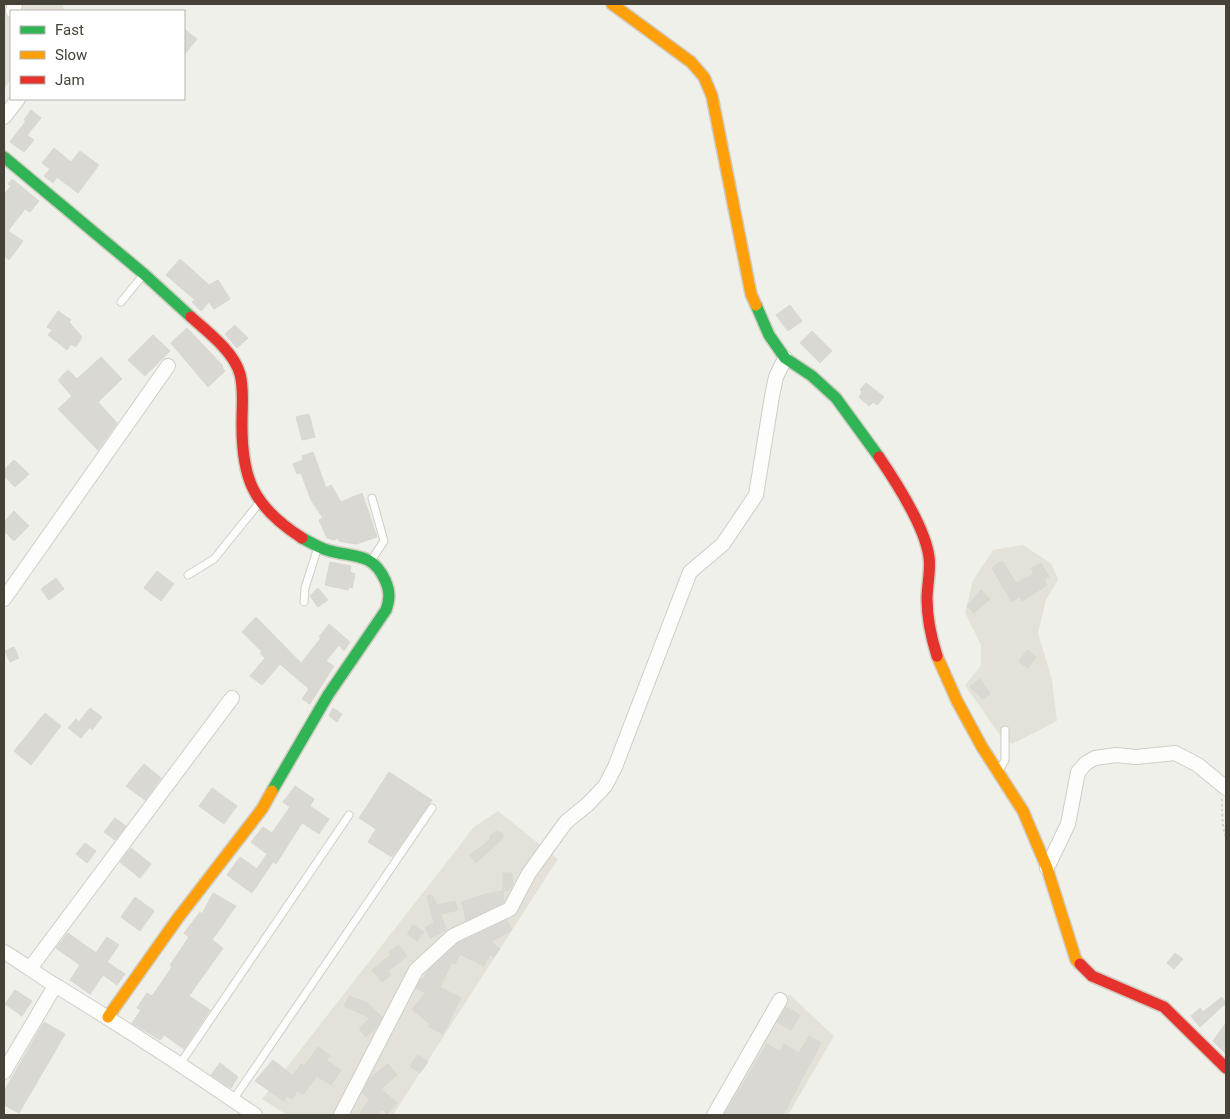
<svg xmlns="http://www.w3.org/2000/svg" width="1230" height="1119" font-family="Roboto,sans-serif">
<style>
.residential{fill:#e4e2d8}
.building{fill:#dad8d3;stroke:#d8d7d1}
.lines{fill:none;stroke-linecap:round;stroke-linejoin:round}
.lane-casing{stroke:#cecdc8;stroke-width:9}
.street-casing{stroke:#cecdc8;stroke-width:16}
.fast-casing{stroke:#cfcdc2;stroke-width:14}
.slow-casing{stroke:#cfcdc2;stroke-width:14}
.jam-casing{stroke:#cfcdc2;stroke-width:14}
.path{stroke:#d1cfcb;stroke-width:2;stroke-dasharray:2.5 2.5;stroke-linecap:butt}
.lane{stroke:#fdfdfc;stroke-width:7}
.street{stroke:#fdfdfc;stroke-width:14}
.fast{stroke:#30b455;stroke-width:11}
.slow{stroke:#ff9f0a;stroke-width:11}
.jam{stroke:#e5322d;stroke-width:11}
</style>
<rect width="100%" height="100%" fill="#f0f0eb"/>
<g class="residential">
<polygon points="4,4 62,4 65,11 11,11 11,78 4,90"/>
<polygon points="1023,545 1052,564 1058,580 1046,600 1038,633 1052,680 1057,721 1012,744 999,734 965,685 981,666 981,645 965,613 973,580 993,550"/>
<polygon points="498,811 558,859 393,1115 287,1115 262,1099 474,827"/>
<polygon points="789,994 834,1036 788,1115 720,1115"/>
</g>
<g class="building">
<polygon points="184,29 197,39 184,55"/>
<polygon points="31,110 41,118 27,135 34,140 24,152 10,142 26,121 24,120"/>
<polygon points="54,148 71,162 80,151 99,165 78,193 57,177 53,183 44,176 50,169 42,163"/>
<polygon points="12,179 39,201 30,212 25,209 8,231 23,241 9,260 4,256 4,195 11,186 8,184"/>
<polygon points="180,259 209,285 218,280 230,299 214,309 209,302 201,311 192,302 195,300 166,275"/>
<polygon points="790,305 802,321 788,331 776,315"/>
<polygon points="58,311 71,320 69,322 82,337 76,347 71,344 67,350 48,335 52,330 47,327"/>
<polygon points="235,325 248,338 237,348 225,334"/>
<polygon points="187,328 223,366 222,367 225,371 208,387 171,343"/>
<polygon points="812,331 832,351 820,363 800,343"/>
<polygon points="153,335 170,351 145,376 128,360"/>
<polygon points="101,357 122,379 98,402 117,423 98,450 58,409 72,396 58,380 68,370 77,379"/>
<polygon points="866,383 884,397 877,405 873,402 869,406 859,397 862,392 860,390"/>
<polygon points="309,414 315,437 302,440 296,417"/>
<polygon points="313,452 326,488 331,485 341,502 362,493 377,537 356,544 339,541 338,538 334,540 327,538 319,520 323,518 311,500 301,473 297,474 293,464 303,460 302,456"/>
<polygon points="14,460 29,474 15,487 4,476 4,470"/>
<polygon points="14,511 29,526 14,541 4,531 4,522"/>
<polygon points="1002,561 1016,583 1034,574 1031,568 1041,563 1049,577 1044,579 1047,585 1022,601 1020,596 1012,602 992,568"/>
<polygon points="330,562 351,566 350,572 355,574 352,588 349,587 348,590 325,585"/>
<polygon points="157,571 174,584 161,601 144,588"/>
<polygon points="56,578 64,589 49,600 41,589"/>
<polygon points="318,588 328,600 318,607 310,596"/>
<polygon points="981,590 990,599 974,613 967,606"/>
<polygon points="256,617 301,663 321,638 319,637 329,624 350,642 344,651 339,645 326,661 334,666 310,704 302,699 309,689 280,664 262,685 250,676 265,658 260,653 262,652 242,632"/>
<polygon points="14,647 19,658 10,662 5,651"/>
<polygon points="1027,650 1036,657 1028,668 1019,662"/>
<polygon points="980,679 990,694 983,699 970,687"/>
<polygon points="90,708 102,717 92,730 90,727 81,738 68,728 76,719 79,722"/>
<polygon points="333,708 342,714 337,722 329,716"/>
<polygon points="45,713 61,726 31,765 14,751"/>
<polygon points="144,764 161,778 145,800 126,786"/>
<polygon points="389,772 432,800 392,857 368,842 376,829 359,818"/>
<polygon points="295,786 314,799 310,806 329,819 319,834 302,823 276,864 273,862 252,893 227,875 240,857 257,869 267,854 251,842 263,827 272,833 290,807 283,802"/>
<polygon points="212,788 237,806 224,824 199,806"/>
<polygon points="115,818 126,826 115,840 104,832"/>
<polygon points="496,831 503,834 502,839 476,863 470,855 491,839 489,837"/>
<polygon points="85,843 96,851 87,863 76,854"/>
<polygon points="131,848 151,864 140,878 120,862"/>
<polygon points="503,873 512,873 513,884 510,890 503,891"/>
<polygon points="503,891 504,902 466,920 462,902 486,894"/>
<polygon points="213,893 236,906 212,940 223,948 189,996 210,1010 184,1049 164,1035 160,1040 132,1023 141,1010 137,1008 147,993 152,996 172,967 170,965 189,937 184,933 200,912 202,914"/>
<polygon points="432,895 437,905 455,901 458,910 441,914 446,930 430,938 425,927 434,923 427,896"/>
<polygon points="135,897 154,911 140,931 121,917"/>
<polygon points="507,920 512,930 491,942 500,949 494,957 490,954 484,966 460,954 455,964 452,962 440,987 461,998 443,1034 428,1026 430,1024 412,1009 426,993 416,988 421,979 423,980 427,972 458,943"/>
<polygon points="413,925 424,932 417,941 407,934"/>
<polygon points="68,933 96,953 107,937 119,945 107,962 125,974 117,985 103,975 90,994 70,980 80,965 56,948"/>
<polygon points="398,945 407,956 388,971 391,975 382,982 372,970 391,955 389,952"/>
<polygon points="1175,953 1183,959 1174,969 1167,963"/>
<polygon points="15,990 32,1001 22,1016 5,1004"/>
<polygon points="349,996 367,1003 382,1017 376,1028 366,1037 359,1029 370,1018 344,1006"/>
<polygon points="1222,997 1226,1003 1200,1027 1191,1016 1200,1008 1203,1012"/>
<polygon points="786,1007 800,1015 791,1030 777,1022"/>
<polygon points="44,1022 65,1034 19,1113 4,1105 4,1091"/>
<polygon points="1226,1023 1226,1054 1213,1041"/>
<polygon points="809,1036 821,1043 783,1115 724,1115 767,1044 780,1052 784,1044 799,1053"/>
<polygon points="318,1047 330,1056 326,1060 341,1070 331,1085 317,1076 303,1094 297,1090 293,1099 286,1096 284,1101 255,1081 273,1060 293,1076 301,1064 304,1066"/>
<polygon points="418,1055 428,1062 420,1073 410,1066"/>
<polygon points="220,1063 238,1077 231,1088 211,1075"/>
<polygon points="388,1064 397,1075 382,1088 382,1090 397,1103 387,1114 382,1109 377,1115 359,1115 370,1099 362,1093 370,1078"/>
</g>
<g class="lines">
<g class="lane-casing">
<g id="lane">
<polyline points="121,302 144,274"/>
<polyline points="372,498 384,541 372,559"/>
<polyline points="188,575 214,559 260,502"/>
<polyline points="304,602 305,588 318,547"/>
<polyline points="999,771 1005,760 1005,730"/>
<polyline points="180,1064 349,815"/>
<polyline points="233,1100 432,808"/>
</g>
</g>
<g class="street-casing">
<g id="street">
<polyline points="13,11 15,4"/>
<polyline points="4,117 18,99"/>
<polyline points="4,599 168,366"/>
<polyline points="1047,868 1068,824 1078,772 1086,763 1095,758 1116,755 1136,757 1175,753 1198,765 1226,788"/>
<path d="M4,952C23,963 39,976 58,987C125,1028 191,1071 255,1115"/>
<polyline points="31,967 232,698"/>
<polyline points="4,1072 55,986"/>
<polyline points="341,1115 416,970 453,936 510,909 529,873 566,822 588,804 605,786 615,767 690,572 723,544 756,495 772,396 776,377 785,358"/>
<polyline points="714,1115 780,1000"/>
</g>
</g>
<g class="fast-casing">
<g id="fast">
<polyline points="4,157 144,274 191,317"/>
<polyline points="756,305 769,335 785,358 812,376 836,398 879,457"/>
<path d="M272,791L328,695L386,610C390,599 390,591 385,580C372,551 352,558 327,550C318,547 310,542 302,538"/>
</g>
</g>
<g class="slow-casing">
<g id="slow">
<polyline points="612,4 691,62 704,77 712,96 751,294 756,305"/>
<polyline points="937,656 957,701 982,747 1023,811 1047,868 1076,960 1080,964"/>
<polyline points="108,1017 178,918 262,809 272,791"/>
</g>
</g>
<g class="jam-casing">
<g id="jam">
<path d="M191,317C208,332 234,352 240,374C244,389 242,405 242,420C241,477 252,506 302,538"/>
<path d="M879,457C896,482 925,527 929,557C931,570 927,585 927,599C927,619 931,637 937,656"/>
<polyline points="1080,964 1092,976 1164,1007 1226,1068"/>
</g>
</g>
<path class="path" d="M1222,799C1222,808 1222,830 1226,837"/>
<use href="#lane" class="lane"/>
<use href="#street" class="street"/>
<use href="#fast" class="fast"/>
<use href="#slow" class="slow"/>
<use href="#jam" class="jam"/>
</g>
<rect width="1230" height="1119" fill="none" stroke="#464237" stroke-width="10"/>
<rect x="10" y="10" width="175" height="90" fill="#ffffff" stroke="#b5b3af"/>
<rect x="20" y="26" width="25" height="8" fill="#30b455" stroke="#b5b3af"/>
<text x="55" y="35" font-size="15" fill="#464237">Fast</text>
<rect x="20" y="51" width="25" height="8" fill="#ff9f0a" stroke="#b5b3af"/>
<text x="55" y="60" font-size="15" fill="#464237">Slow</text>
<rect x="20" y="76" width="25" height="8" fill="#e5322d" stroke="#b5b3af"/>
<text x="55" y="85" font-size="15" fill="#464237">Jam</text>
</svg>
